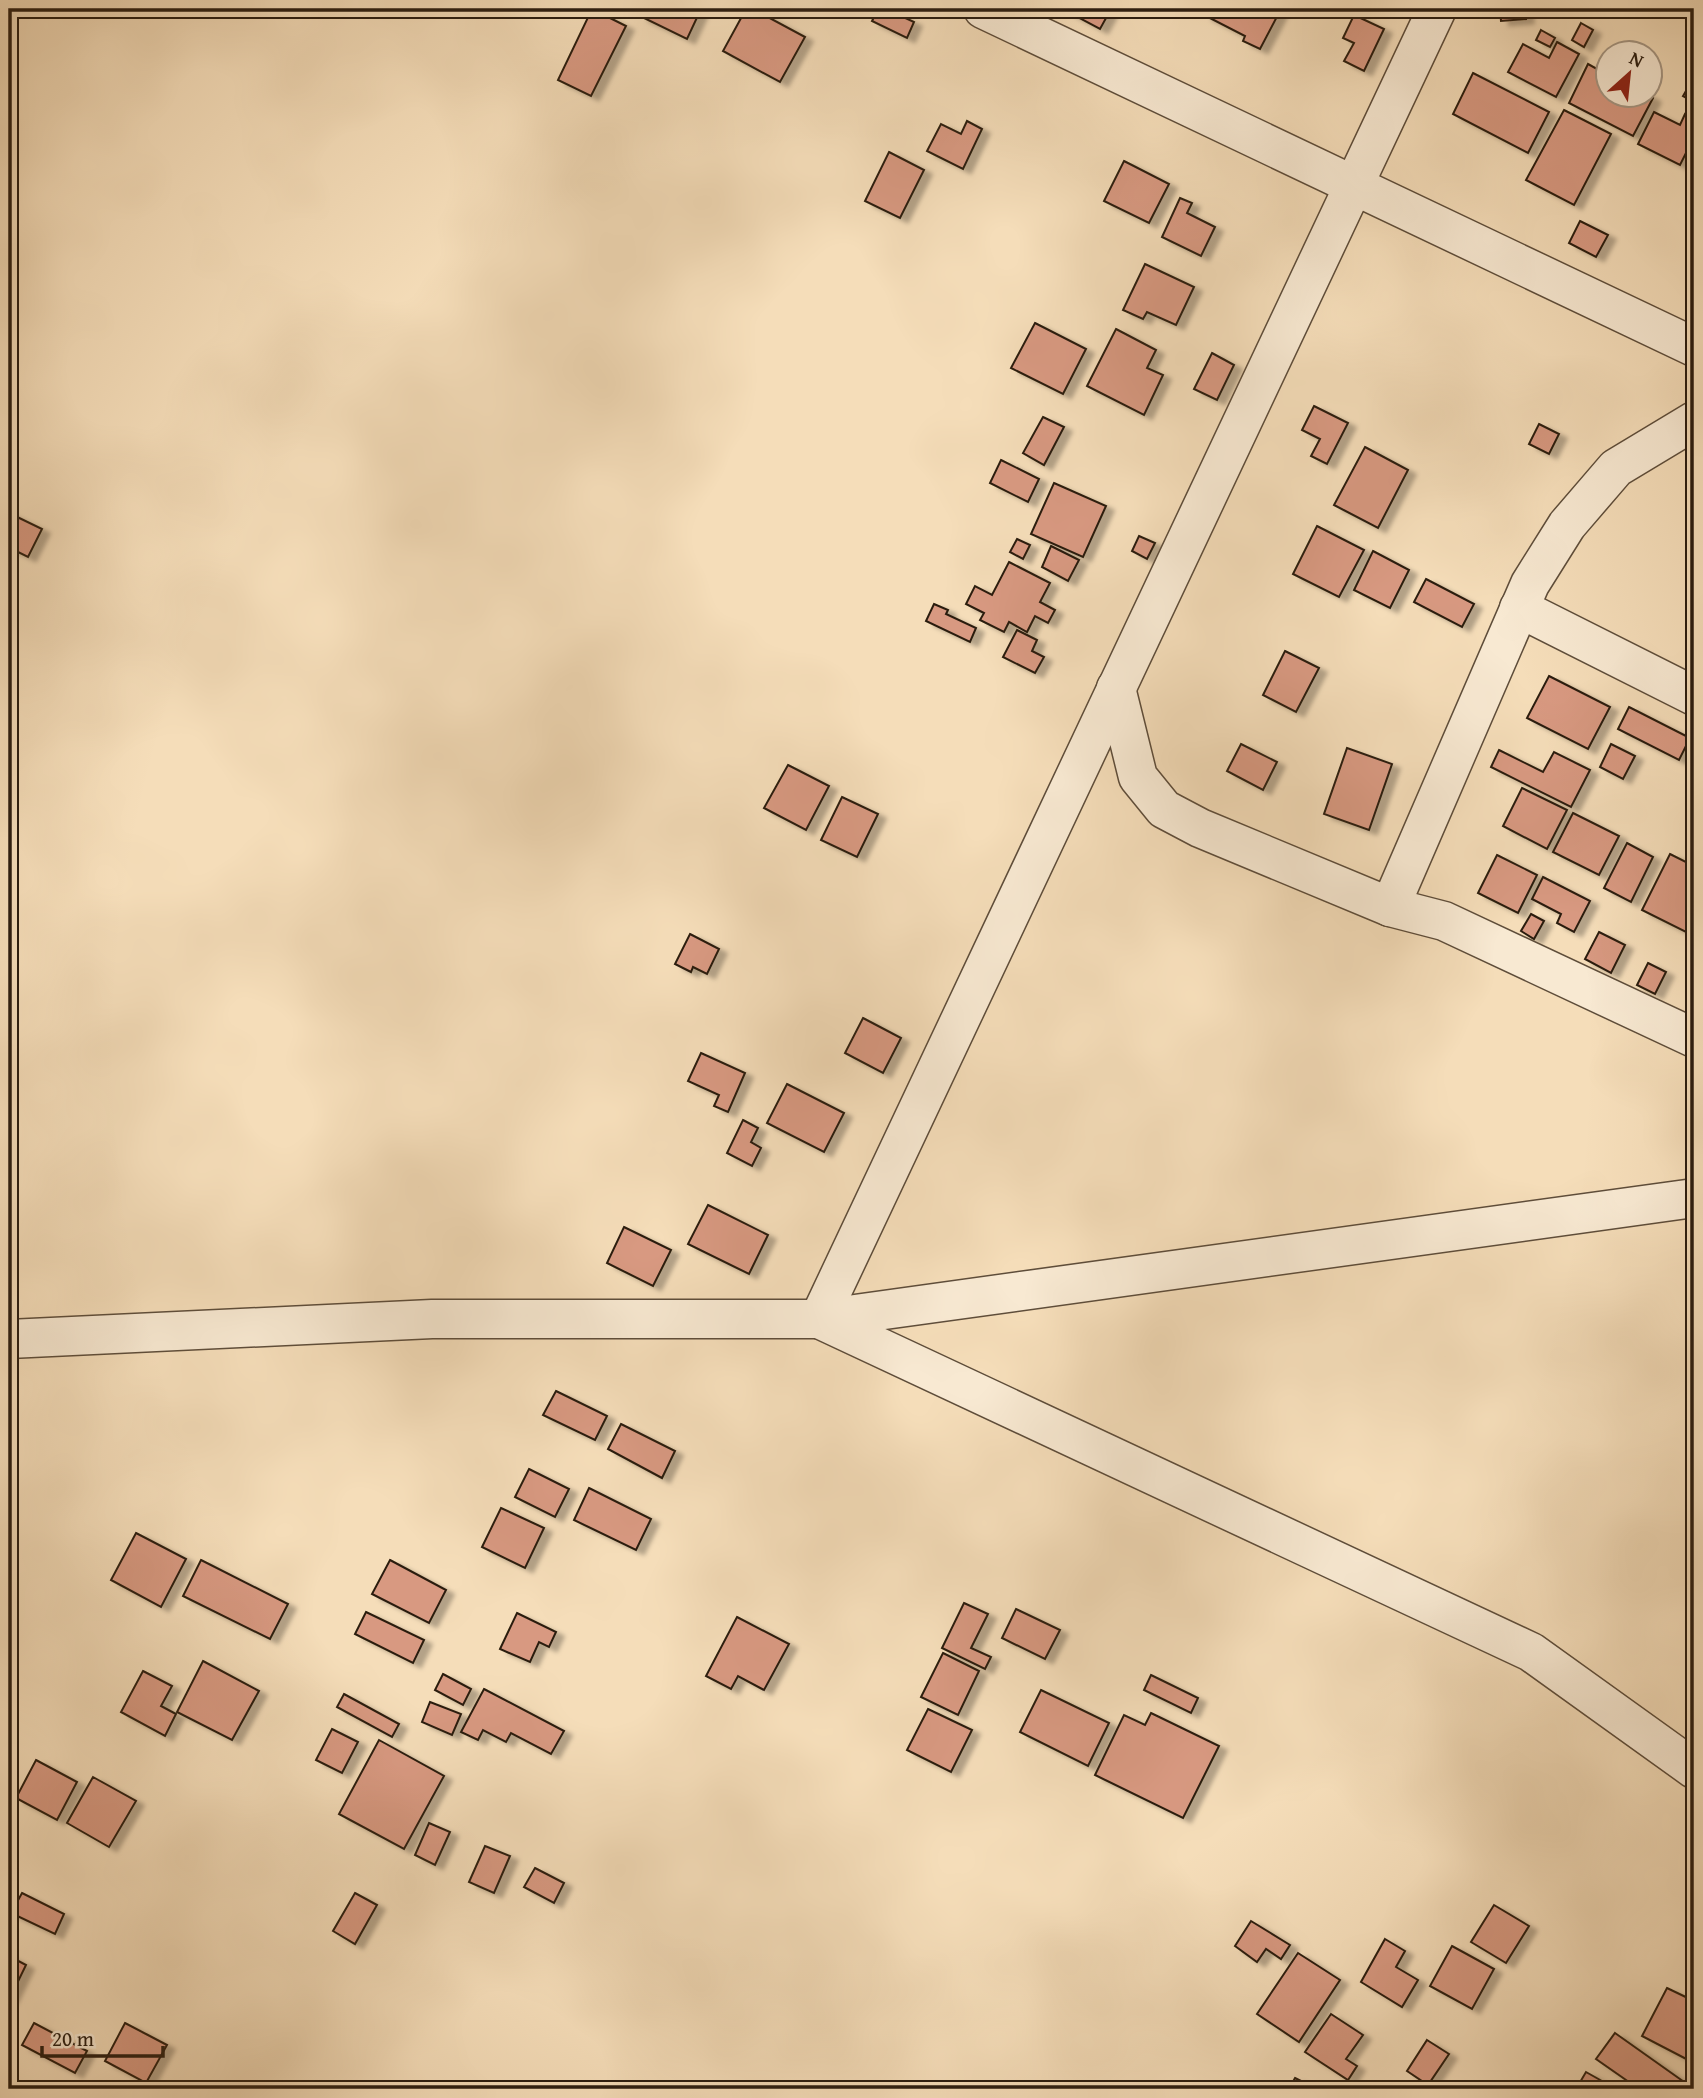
<svg xmlns="http://www.w3.org/2000/svg" width="1703" height="2098" font-family="'Gentium Book Plus',serif">
<style>
.building{fill:#d89981;stroke:#2b1d10;stroke-width:2;filter:url(#shadow)}
.lines{fill:none;stroke-linecap:round;stroke-linejoin:round}
.minor-casing{stroke:#5e4d3a;stroke-width:41}
.minor{stroke:#f8e9d2;stroke-width:38}
</style>
<defs>
<filter id="shadow"><feDropShadow dx="8" dy="4.5" stdDeviation="2" flood-color="#0004"/></filter>
</defs>
<rect width="100%" height="100%" fill="#f5ddb9"/>
<filter id="stains"><feTurbulence type="fractalNoise" baseFrequency=".00286" numOctaves="4"/><feColorMatrix values="0 0 0 0 .2 0 0 0 0 .09 0 0 0 0 .02 0 0 0 .5 -.17"/></filter>
<radialGradient id="worn" r=".72"><stop offset=".6" stop-color="#630" stop-opacity="0"/><stop offset="1" stop-color="#630" stop-opacity=".3"/></radialGradient>
<g class="building">
<polygon points="592,9 626,26 591,96 558,80"/>
<polygon points="644,9 701,9 687,39 640,16"/>
<polygon points="746,9 753,9 805,37 780,82 723,51"/>
<polygon points="878,9 886,9 914,22 907,38 872,21"/>
<polygon points="1070,9 1111,9 1100,29 1068,12"/>
<polygon points="1207,9 1281,9 1260,49 1243,41 1245,36 1204,15"/>
<polygon points="1500,9 1525,9 1526,19 1501,21"/>
<polygon points="1354,15 1384,29 1364,71 1344,61 1354,43 1343,38"/>
<polygon points="1581,23 1593,30 1584,47 1572,40"/>
<polygon points="1541,30 1555,38 1550,47 1536,40"/>
<polygon points="1557,42 1579,54 1556,97 1508,72 1523,44 1549,58"/>
<polygon points="1588,64 1608,75 1608,94 1647,94 1653,98 1633,136 1569,103"/>
<polygon points="1473,73 1549,112 1528,153 1453,114"/>
<polygon points="1694,77 1694,102 1683,96"/>
<polygon points="1564,110 1611,134 1574,205 1526,180"/>
<polygon points="1654,112 1680,125 1685,114 1694,119 1694,137 1680,165 1638,144"/>
<polygon points="967,121 982,129 963,169 927,151 941,124 961,134"/>
<polygon points="889,152 924,170 900,218 865,201"/>
<polygon points="1124,161 1169,184 1149,223 1104,201"/>
<polygon points="1180,198 1192,203 1187,213 1215,227 1201,256 1162,237"/>
<polygon points="1580,221 1608,235 1596,257 1569,243"/>
<polygon points="1145,264 1194,287 1176,325 1147,312 1143,319 1123,310"/>
<polygon points="1035,323 1086,349 1063,394 1011,368"/>
<polygon points="1116,329 1156,350 1147,368 1163,375 1144,415 1087,386"/>
<polygon points="1212,353 1234,365 1217,400 1194,389"/>
<polygon points="1314,406 1348,423 1327,464 1311,456 1320,439 1302,430"/>
<polygon points="1043,417 1064,427 1044,465 1023,453"/>
<polygon points="1539,424 1559,434 1549,454 1529,444"/>
<polygon points="1365,447 1408,470 1378,528 1334,505"/>
<polygon points="1001,460 1039,479 1028,502 990,483"/>
<polygon points="1054,483 1106,506 1083,557 1031,534"/>
<polygon points="9,513 42,529 28,557 10,548 9,551"/>
<polygon points="1317,526 1364,550 1339,597 1293,574"/>
<polygon points="1139,536 1155,543 1147,559 1132,551"/>
<polygon points="1017,539 1030,545 1023,559 1010,552"/>
<polygon points="1051,546 1079,560 1068,581 1042,567"/>
<polygon points="1373,551 1409,570 1390,608 1354,590"/>
<polygon points="1009,562 1050,583 1040,602 1055,610 1048,623 1035,616 1027,632 1009,622 1004,632 980,620 984,613 966,604 975,586 992,595"/>
<polygon points="1426,579 1474,604 1462,627 1414,602"/>
<polygon points="934,604 948,610 946,614 976,628 970,642 926,621"/>
<polygon points="1017,630 1037,640 1032,651 1044,657 1035,673 1003,657"/>
<polygon points="1285,651 1319,668 1296,712 1263,695"/>
<polygon points="1549,676 1610,707 1588,749 1527,718"/>
<polygon points="1629,707 1690,738 1679,760 1618,729"/>
<polygon points="1241,744 1277,762 1263,790 1227,771"/>
<polygon points="1611,744 1635,756 1623,779 1600,767"/>
<polygon points="1347,748 1392,764 1369,830 1324,814"/>
<polygon points="1499,750 1543,772 1554,752 1590,770 1571,807 1491,767"/>
<polygon points="788,765 829,786 806,830 764,808"/>
<polygon points="1522,788 1567,810 1547,849 1503,826"/>
<polygon points="842,797 878,814 857,857 821,840"/>
<polygon points="1573,813 1619,836 1599,875 1553,852"/>
<polygon points="1627,843 1653,857 1631,902 1604,888"/>
<polygon points="1670,854 1694,866 1694,936 1642,910"/>
<polygon points="1497,855 1537,875 1518,913 1478,893"/>
<polygon points="1543,877 1590,901 1574,932 1557,923 1561,914 1532,899"/>
<polygon points="1531,914 1544,921 1534,939 1521,931"/>
<polygon points="1599,932 1625,945 1611,973 1585,959"/>
<polygon points="690,934 719,949 707,974 693,967 691,972 675,964"/>
<polygon points="1648,963 1666,972 1655,994 1637,985"/>
<polygon points="863,1018 901,1038 883,1073 845,1053"/>
<polygon points="701,1053 745,1073 728,1112 714,1106 719,1095 688,1081"/>
<polygon points="787,1084 844,1113 824,1152 767,1123"/>
<polygon points="743,1120 758,1128 751,1142 761,1148 752,1166 727,1153"/>
<polygon points="708,1205 768,1235 749,1274 688,1244"/>
<polygon points="624,1227 671,1250 653,1286 607,1263"/>
<polygon points="556,1391 607,1416 595,1440 543,1415"/>
<polygon points="621,1424 675,1451 662,1478 608,1449"/>
<polygon points="529,1469 569,1489 555,1517 515,1497"/>
<polygon points="589,1488 651,1519 636,1550 574,1520"/>
<polygon points="501,1508 544,1528 525,1568 482,1547"/>
<polygon points="136,1533 186,1559 161,1607 111,1580"/>
<polygon points="201,1560 288,1604 270,1639 183,1596"/>
<polygon points="390,1560 446,1590 429,1623 372,1594"/>
<polygon points="964,1603 988,1614 971,1648 991,1657 985,1669 942,1648"/>
<polygon points="1016,1609 1060,1630 1045,1659 1002,1638"/>
<polygon points="366,1612 424,1640 413,1663 355,1634"/>
<polygon points="517,1613 556,1632 549,1647 539,1642 530,1662 500,1649"/>
<polygon points="737,1617 789,1644 764,1690 738,1676 731,1689 706,1676"/>
<polygon points="943,1653 979,1671 958,1715 921,1697"/>
<polygon points="203,1661 259,1691 232,1740 177,1712"/>
<polygon points="143,1671 172,1686 161,1706 176,1714 165,1736 121,1712"/>
<polygon points="443,1674 471,1689 463,1705 435,1690"/>
<polygon points="1151,1675 1198,1698 1191,1713 1144,1690"/>
<polygon points="484,1689 564,1731 551,1754 511,1733 506,1742 483,1730 478,1740 461,1732"/>
<polygon points="1041,1690 1109,1723 1088,1766 1020,1732"/>
<polygon points="344,1694 399,1724 392,1737 337,1707"/>
<polygon points="430,1702 461,1714 452,1735 422,1722"/>
<polygon points="928,1709 972,1730 951,1772 907,1750"/>
<polygon points="1151,1713 1219,1746 1183,1818 1095,1775 1124,1715 1145,1725"/>
<polygon points="332,1729 358,1742 342,1773 316,1760"/>
<polygon points="379,1740 444,1776 404,1849 339,1814"/>
<polygon points="36,1760 77,1782 57,1820 16,1798"/>
<polygon points="93,1777 136,1801 109,1847 67,1823"/>
<polygon points="429,1823 450,1832 435,1865 415,1855"/>
<polygon points="485,1846 510,1856 494,1893 469,1882"/>
<polygon points="535,1868 564,1883 554,1903 524,1887"/>
<polygon points="22,1893 64,1914 55,1934 11,1913"/>
<polygon points="355,1893 377,1905 355,1944 333,1931"/>
<polygon points="1494,1905 1529,1926 1506,1963 1471,1942"/>
<polygon points="1251,1921 1290,1945 1281,1959 1266,1949 1257,1962 1235,1946"/>
<polygon points="1385,1939 1405,1951 1396,1967 1418,1980 1402,2007 1361,1982"/>
<polygon points="1452,1946 1494,1969 1472,2009 1430,1986"/>
<polygon points="1298,1953 1340,1980 1299,2042 1257,2014"/>
<polygon points="9,1956 26,1965 9,2000"/>
<polygon points="1667,1988 1694,2001 1694,2063 1642,2036"/>
<polygon points="1331,2014 1363,2035 1346,2059 1357,2066 1348,2080 1305,2052"/>
<polygon points="34,2023 87,2051 75,2073 22,2045"/>
<polygon points="125,2023 167,2045 146,2083 105,2061"/>
<polygon points="1615,2033 1694,2089 1639,2089 1596,2059"/>
<polygon points="1427,2040 1449,2054 1428,2085 1407,2071"/>
<polygon points="1586,2072 1616,2089 1576,2089"/>
<polygon points="1295,2078 1317,2089 1289,2089"/>
</g>
<g class="lines">
<g class="minor-casing">
<g id="minor">
<polyline points="983,9 1694,347"/>
<polyline points="1437,9 819,1319 1531,1652 1694,1769"/>
<polyline points="1519,608 1694,696"/>
<polyline points="1116,688 1138,777 1164,809 1200,828 1390,907 1444,921 1694,1038"/>
<polyline points="1390,907 1530,584 1567,525 1616,468 1694,421"/>
<polyline points="9,1339 432,1319 819,1319 1694,1198"/>
</g>
</g>
<use href="#minor" class="minor"/>
</g>
<rect width="1703" height="2098" fill="none" stroke="#f5ddb9" stroke-width="35"/>
<rect x="10" y="10" width="1682" height="2077" fill="none" stroke="#2b1d10" stroke-width="3.5"/>
<rect x="18" y="18" width="1668" height="2063" fill="none" stroke="#2b1d10" stroke-width="2"/>
<g transform="translate(1629 74) rotate(27)"><circle r="33" fill="#f8e9d2" stroke="#a69784" stroke-width="2"/>
<path d="M0-5L12 26L0 18L-12 26Z" fill="#8f2418"/>
<text y="-10" font-size="19" font-weight="bold" text-anchor="middle" fill="#2b1d10">N</text>
</g>
<path d="M42 2046v10h121v-10" fill="none" stroke="#2b1d10" stroke-width="3.5"/>
<text x="52" y="2046" font-size="21" fill="#2b1d10" stroke="#f8e9d2" stroke-width="5" paint-order="stroke">20 m</text>
<rect width="100%" height="100%" filter="url(#stains)"/>
<rect width="100%" height="100%" fill="url(#worn)"/>
</svg>
